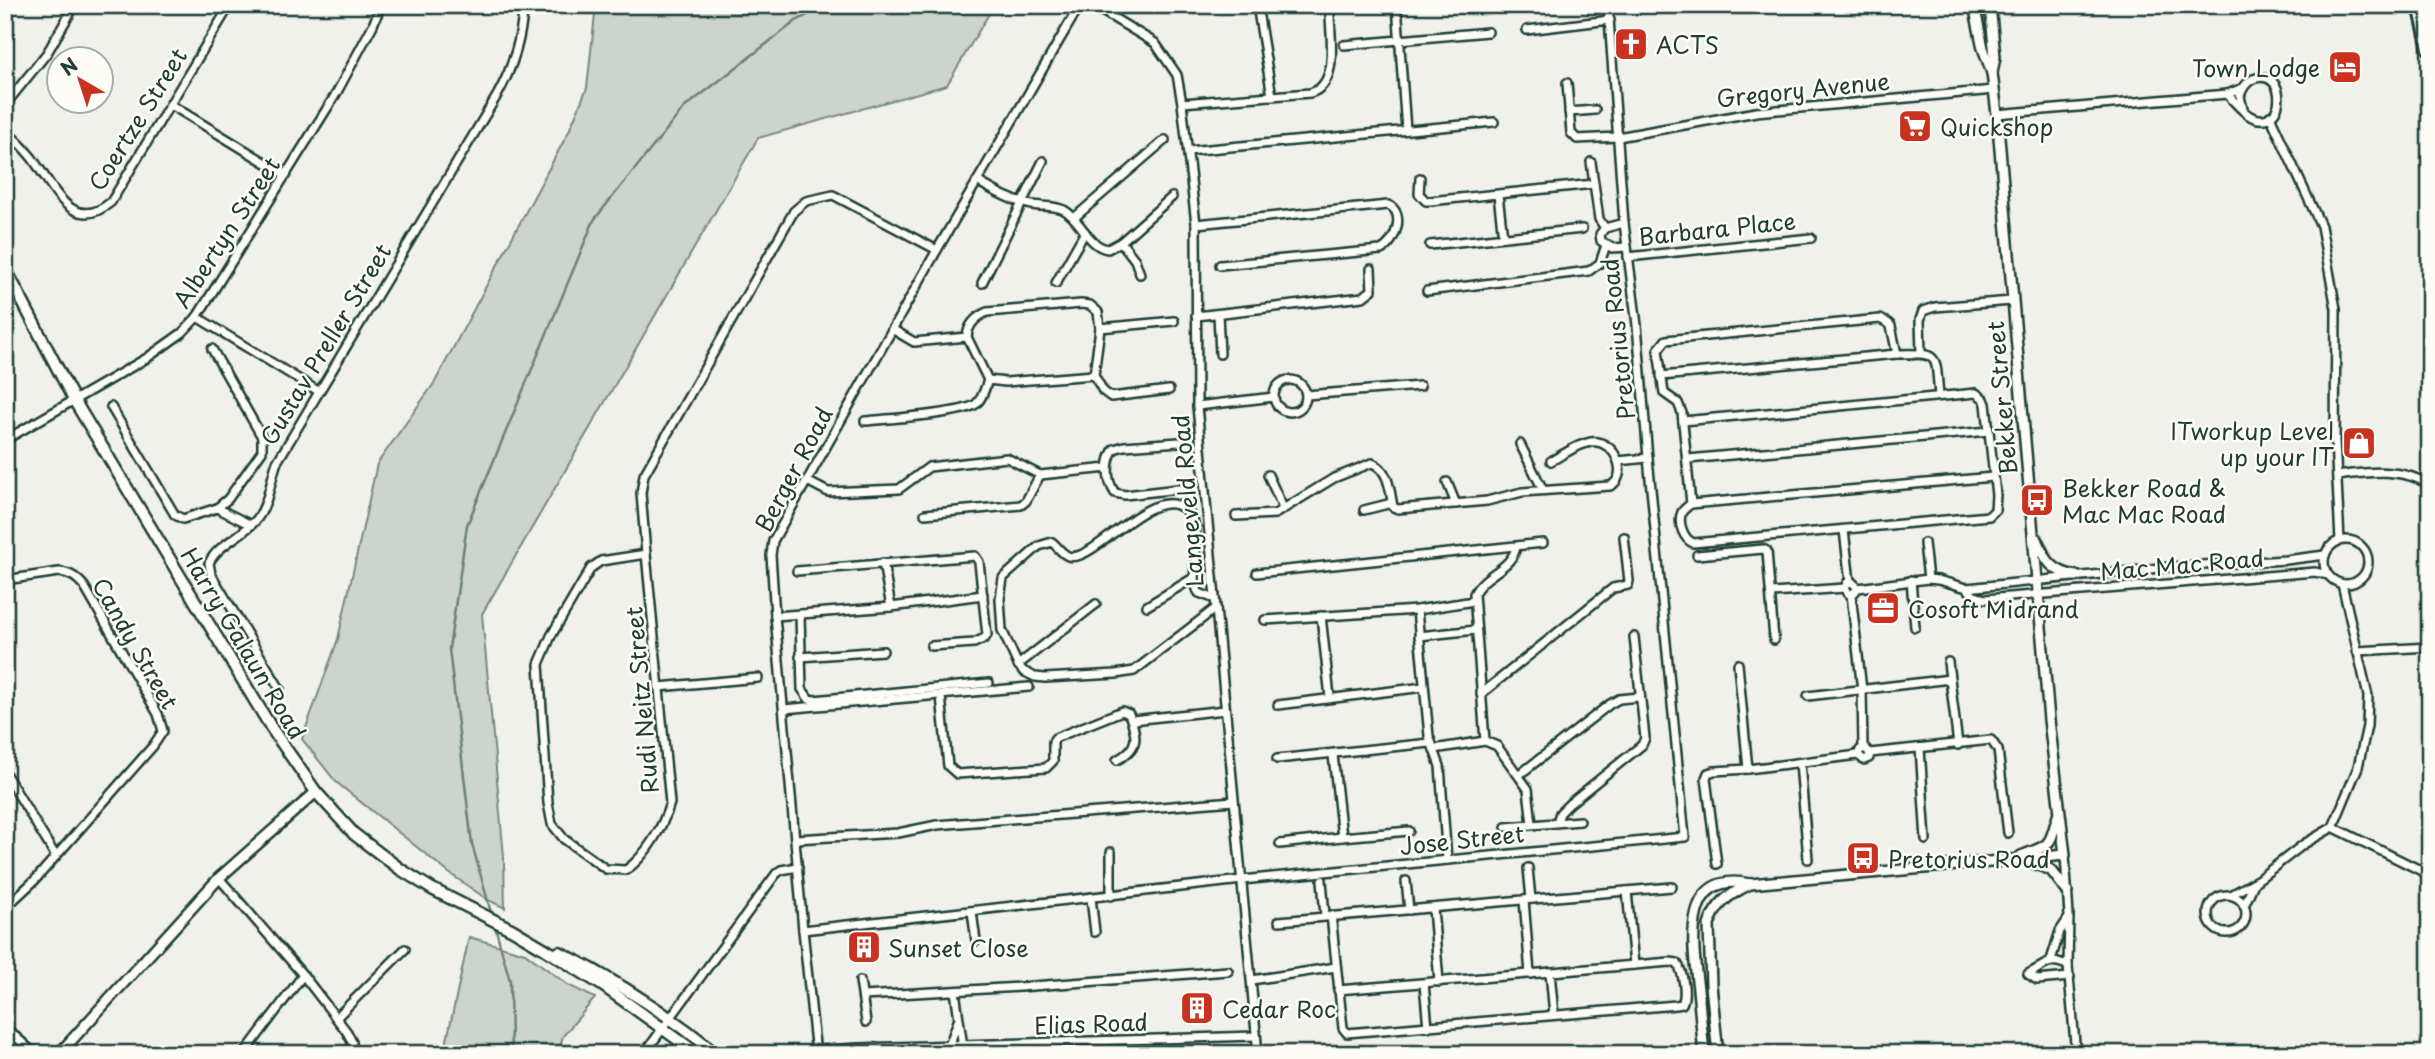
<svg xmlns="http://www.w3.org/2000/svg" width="2435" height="1059" font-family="'Playpen Sans',sans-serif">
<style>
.green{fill:#cdd3cd;stroke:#768880;stroke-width:2}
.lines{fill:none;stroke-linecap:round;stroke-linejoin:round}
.stream{stroke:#6c8077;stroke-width:2.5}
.minor-casing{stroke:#1f3d34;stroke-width:12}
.tertiary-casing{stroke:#1f3d34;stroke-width:14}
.secondary-casing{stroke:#1f3d34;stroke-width:15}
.motorway-casing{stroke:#1f3d34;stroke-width:18}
.minor{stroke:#fdfcf7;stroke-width:7}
.tertiary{stroke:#fdfcf7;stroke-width:9}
.secondary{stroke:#fdfcf7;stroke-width:10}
.motorway{stroke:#fdfcf7;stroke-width:12}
.labels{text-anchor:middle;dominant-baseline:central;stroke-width:5;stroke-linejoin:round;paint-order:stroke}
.poi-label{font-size:23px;fill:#1f3d34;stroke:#fdfcf7;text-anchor:start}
.street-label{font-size:23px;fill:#1f3d34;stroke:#fdfcf7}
</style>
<rect width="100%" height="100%" fill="#f0f1eb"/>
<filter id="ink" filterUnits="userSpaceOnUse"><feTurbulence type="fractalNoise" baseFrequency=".0143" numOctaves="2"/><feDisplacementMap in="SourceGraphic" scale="14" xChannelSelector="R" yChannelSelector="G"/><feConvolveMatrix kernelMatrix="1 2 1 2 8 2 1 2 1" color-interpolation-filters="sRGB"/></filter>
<g filter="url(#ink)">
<g class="green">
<polygon points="596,5 994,5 947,85 758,138 482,614 504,857 505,908 488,900 449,873 336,782 302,739 338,639 377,464 435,382 569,131 587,88"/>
<polygon points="469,937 525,953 568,985 595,998 563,1036 558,1054 444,1054"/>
</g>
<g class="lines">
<g class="stream">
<polyline points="492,916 472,844 449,649 467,525 594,220 684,108 796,21 827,5"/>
<polyline points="495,926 510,981 511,1054"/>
</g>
<g class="minor-casing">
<g id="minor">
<polyline points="1092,5 1155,43 1177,75 1182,103 1196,224 1197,406 1258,1054"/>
<polyline points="1257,5 1272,96"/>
<polyline points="1397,5 1406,130"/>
<polyline points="1527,30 1610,20"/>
<polyline points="1344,45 1488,32"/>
<polyline points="1567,83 1571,133 1577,139 1618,137 1756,112 1994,90"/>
<path d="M2227,94C2234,101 2243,113 2252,117C2287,132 2288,66 2253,79C2245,83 2242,89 2240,96L2243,109"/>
<path d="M1182,103L1310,93C1340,85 1330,37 1330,13L1334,5"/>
<polyline points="5,105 47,53 75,5"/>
<polyline points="171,105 286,175"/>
<polyline points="1569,112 1595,110"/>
<polyline points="1997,114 2227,94 2243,88"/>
<polyline points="2270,116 2321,226 2336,309 2335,440 2340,541"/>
<path d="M5,130C18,142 30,153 39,168C57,194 75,232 111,202L230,5"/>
<polyline points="1188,151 1494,122"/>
<polyline points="1591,162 1599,219 1605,228"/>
<polyline points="1420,178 1419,194 1426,201 1430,201 1594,184"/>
<path d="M977,181C994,191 1013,202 1032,205C1043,207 1054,205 1064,210C1081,219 1088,247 1108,249L1121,242L1172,197"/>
<polyline points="1498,195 1503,237"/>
<polyline points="1074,218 1165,140"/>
<polyline points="1624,223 1605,228 1600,234 1601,241 1612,248 1627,247"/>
<path d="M1196,224L1388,205C1406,212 1396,243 1381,250L1220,265"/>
<polyline points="1121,242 1135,260 1140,274"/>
<polyline points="1430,245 1582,229"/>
<polyline points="1628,257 1811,238"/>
<polyline points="982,283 1043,161"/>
<polyline points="1056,283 1085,232"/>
<polyline points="1427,291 1589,271 1600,263 1606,245"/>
<polyline points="1218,314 1220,354"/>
<polyline points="1196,316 1363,297 1372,290 1371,269"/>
<polyline points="197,317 318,391"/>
<polyline points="1100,328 1174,321"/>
<polyline points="892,329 914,342 967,337"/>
<polyline points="1921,353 1920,320 1923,311 1935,307 2012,301"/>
<polyline points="1094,375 1103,391 1111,397 1169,390"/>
<path d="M1661,376L1897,354C1941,353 1935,354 1939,396"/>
<circle cx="1290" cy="396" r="16"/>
<polyline points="1306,395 1420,386"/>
<polyline points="1197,406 1274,397"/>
<polyline points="111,407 175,515 183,519 217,508 228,499 262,451 262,437 212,349"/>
<path d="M865,421C886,419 963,414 976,404C983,398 985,388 988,380L967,337C968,324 976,317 987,312L1081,304L1090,305L1098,312L1100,328L1094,375L1006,382L988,380"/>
<path d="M1683,421L1976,393L1984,399L1986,404L1996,495L1995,510L1989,516L1693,543C1684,539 1677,523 1682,512C1683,510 1689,505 1691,504L1993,477"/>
<polyline points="5,440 147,358 182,333 197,317 336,94 373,25 381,5"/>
<path d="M1179,442L1124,446L1114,449C1106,462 1106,480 1115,493L1125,495L1187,488"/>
<polyline points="1520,444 1543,490"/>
<polyline points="1688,459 1989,431"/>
<polyline points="1618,461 1648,458"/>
<polyline points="1268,475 1283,508"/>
<path d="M2337,476C2366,472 2405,467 2430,486"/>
<polyline points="807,481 828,492 899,489 929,467 1007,458 1040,475 1108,468"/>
<polyline points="1447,482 1456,504"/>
<polyline points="1691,504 1682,413 1678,403 1664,393 1658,350 1666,340 1880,319 1888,323 1891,326 1897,354"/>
<polyline points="217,508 251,525"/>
<polyline points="1364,510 1392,503"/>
<polyline points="925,514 1021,505 1026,501 1040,475"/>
<path d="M1236,516L1275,514L1334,478L1372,463C1389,469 1390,491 1393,507L1398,509L1487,501L1522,492L1610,486C1630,477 1616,439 1591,442C1577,444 1563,455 1551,461"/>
<polyline points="1844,530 1850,582"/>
<circle cx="2346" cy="562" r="22"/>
<polyline points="1924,543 1928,579"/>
<path d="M646,554L670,803C663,827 646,856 626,870L606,869L564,839L552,824L548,803L539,664L551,636L591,568L601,561Z"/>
<polyline points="646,554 641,493 644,475 794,211 806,201 833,195 937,250"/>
<polyline points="1697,555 1763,549 1767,551 1774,640"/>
<polyline points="883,563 891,607"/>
<polyline points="797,571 975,556 979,562 987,635 985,638 974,643 931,646"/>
<polyline points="1257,573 1543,543"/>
<path d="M5,580L59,572C71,573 77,578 84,586L158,714L163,731L153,746L35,880L5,908"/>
<polyline points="1911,580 1915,627"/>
<polyline points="1858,588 1852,582 1847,583 1845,588 1847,593 1853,594 1858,588 1928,579 1938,580 1967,588 2170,567 2286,560 2325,555"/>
<polyline points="1967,588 1974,596 1985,599 2315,572 2328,575"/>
<polyline points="1772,593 1845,588"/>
<polyline points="1851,594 1862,690 1863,748"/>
<path d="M1215,599L1199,593C1185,573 1212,516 1177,505C1142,494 1092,564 1068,556C1062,554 1057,546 1052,542L1039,546L1003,578L1000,599L1002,630L1018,665L1023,671L1035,677L1045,678L1116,674L1134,671L1216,608"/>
<polyline points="1147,606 1195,577"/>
<polyline points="1417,610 1429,736 1440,766 1447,860"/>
<polyline points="800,615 802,689 809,699 814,700 989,683"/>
<polyline points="775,616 891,607 983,595"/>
<polyline points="1321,616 1330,697"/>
<polyline points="1265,620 1417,610 1474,601"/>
<polyline points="1419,636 1476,630"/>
<polyline points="2357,651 2430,647"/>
<polyline points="800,657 883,651"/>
<polyline points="1948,662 1958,745"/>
<polyline points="1738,664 1748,769"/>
<polyline points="1018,665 1096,604"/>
<polyline points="659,687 758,678"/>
<path d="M280,689L211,574L209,563C218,544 243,536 257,519C269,503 270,481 277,462L498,94C514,65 521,38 524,5"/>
<polyline points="1481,694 1613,588 1628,585 1629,581 1624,537"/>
<path d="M941,696L948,766L957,774L1046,768L1053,761V742L1055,738L1122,711L1129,714C1138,737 1139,748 1117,760"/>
<polyline points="1808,696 1950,679"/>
<polyline points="1278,705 1424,687"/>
<polyline points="784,709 1029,687"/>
<polyline points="1132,720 1225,710"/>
<path d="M1485,741L1474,594C1483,574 1512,569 1516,547"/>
<polyline points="1920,748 1926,840"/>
<polyline points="1434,749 1485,741 1497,746 1528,789 1532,824"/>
<polyline points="1870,753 1869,758 1864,760 1858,755 1860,750 1865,748 1870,753 1991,740 1998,750 2008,833"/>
<polyline points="1277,759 1430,743"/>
<polyline points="1800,763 1808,859"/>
<polyline points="5,773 55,855"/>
<polyline points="1519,775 1610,704 1619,699 1639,697"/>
<polyline points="1557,822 1560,813 1569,804 1642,745 1645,738 1634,637"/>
<polyline points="1506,827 1580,821"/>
<polyline points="2333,827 2430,875"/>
<polyline points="1342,837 1409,831"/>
<polyline points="796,839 898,833 937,825 1234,801"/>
<polyline points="1280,844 1342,837 1333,755"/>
<polyline points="1111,852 1111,896"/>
<polyline points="2065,855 2069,916 2068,966 2076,1054"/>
<polyline points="1717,864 1706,778 1708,773 1714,771 1748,769 1858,755"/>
<polyline points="1528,868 1531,899"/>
<polyline points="219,878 303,975 347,1032 352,1042 352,1054"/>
<polyline points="1322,880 1325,916"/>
<polyline points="1406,881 1409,910"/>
<polyline points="1627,891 1634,965"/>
<circle cx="2227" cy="914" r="19"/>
<polyline points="2231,895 2256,881 2304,844 2333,827 2358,767 2367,726 2368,696 2342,584"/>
<polyline points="1091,898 1095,932"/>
<polyline points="1524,900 1530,974"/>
<polyline points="2244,906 2255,881"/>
<polyline points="1433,908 1439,982"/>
<polyline points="972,912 976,941"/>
<path d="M1331,915L1343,1028L1347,1033L1676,1005L1682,1004C1687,994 1683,972 1677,963L1670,962L1338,990"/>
<polyline points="1279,921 1672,887"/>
<polyline points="803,930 1242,880 1685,837 1648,458 1637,325 1624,223 1608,5"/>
<polyline points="2051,960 2060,931 2068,919"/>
<path d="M2068,966C2050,956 2045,966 2028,974L2037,980L2070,977"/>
<polyline points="1550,972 1554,1015"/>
<polyline points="1252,980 1336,967"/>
<polyline points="860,981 866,1022"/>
<polyline points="1424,984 1428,1027"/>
<polyline points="955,991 964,1054"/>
<polyline points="863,996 1020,987 1228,971"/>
<polyline points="336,1018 405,949"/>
<polyline points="5,1027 35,1054"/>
<polyline points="949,1046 958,1021"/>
<polyline points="244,1054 303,975"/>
<polyline points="644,1054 776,874 781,870 798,867"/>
<polyline points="813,1054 825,1050 859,1048 1256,1036"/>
<polyline points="816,1054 803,930 775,616 771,555 773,541 937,250 1080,5"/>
<polyline points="911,1054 966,1048"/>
</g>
</g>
<g class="tertiary-casing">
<g id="tertiary">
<polyline points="1990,5 1995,57 1992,73"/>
<path d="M2037,539C2045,560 2052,572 2076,576"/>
<path d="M2021,856C2056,843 2048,845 2059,813"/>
<polyline points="2025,860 2051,870 2067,891"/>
<polyline points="59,1054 219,878 316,792"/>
<path d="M1704,1054C1702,1032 1700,1011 1698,989C1693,948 1680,869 1750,884L2065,855L2049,720L1997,114L1992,73L1983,48L1974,5"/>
<path d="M1718,1054L1711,985L1709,925C1716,903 1730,894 1750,884"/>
</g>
</g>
<g class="secondary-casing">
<g id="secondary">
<polyline points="5,268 74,400 272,729 316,792 354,834 400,869 432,889 513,930 545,949 602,985 698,1054"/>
<path d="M559,952C615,980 668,1014 717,1054"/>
</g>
</g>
<g class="motorway-casing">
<polyline id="motorway" points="2420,5 2430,49"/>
</g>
<use href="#minor" class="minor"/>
<use href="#tertiary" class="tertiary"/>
<use href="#secondary" class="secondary"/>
<use href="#motorway" class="motorway"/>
</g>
</g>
<defs>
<g id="church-square" transform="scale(1.75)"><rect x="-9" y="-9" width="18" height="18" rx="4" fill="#c8321e" stroke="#fdfcf7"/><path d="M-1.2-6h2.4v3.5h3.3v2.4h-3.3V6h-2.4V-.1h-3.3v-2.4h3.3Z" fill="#fff"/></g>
<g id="hotel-square" transform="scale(1.75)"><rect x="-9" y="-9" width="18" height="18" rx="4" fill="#c8321e" stroke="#fdfcf7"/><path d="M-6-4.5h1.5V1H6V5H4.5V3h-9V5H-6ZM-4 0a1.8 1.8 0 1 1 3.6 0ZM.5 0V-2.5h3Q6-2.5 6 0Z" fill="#fff"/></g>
<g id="supermarket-square" transform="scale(1.75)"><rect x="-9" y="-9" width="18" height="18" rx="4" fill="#c8321e" stroke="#fdfcf7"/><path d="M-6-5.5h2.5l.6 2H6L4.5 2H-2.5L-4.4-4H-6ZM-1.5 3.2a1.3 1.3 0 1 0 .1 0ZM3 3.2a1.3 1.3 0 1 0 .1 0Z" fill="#fff"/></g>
<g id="shop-square" transform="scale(1.75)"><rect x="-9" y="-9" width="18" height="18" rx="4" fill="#c8321e" stroke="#fdfcf7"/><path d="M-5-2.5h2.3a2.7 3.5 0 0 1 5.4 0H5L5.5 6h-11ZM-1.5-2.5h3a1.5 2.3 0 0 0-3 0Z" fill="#fff"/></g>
<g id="bus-square" transform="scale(1.75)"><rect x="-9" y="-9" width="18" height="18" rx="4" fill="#c8321e" stroke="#fdfcf7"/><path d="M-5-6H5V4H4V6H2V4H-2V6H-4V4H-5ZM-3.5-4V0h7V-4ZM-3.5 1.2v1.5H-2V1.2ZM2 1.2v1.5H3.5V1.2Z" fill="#fff"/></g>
<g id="office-square" transform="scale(1.75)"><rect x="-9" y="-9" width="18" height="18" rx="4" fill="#c8321e" stroke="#fdfcf7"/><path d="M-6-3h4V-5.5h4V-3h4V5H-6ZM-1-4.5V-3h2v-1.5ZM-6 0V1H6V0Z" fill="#fff"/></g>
<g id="building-square" transform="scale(1.75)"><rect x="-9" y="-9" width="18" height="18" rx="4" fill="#c8321e" stroke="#fdfcf7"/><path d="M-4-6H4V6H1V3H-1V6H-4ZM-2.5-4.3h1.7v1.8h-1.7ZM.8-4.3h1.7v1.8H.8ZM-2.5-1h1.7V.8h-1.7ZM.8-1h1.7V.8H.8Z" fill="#fff"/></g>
</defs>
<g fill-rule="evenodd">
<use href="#church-square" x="1631" y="44"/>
<use href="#hotel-square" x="2345" y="67"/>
<use href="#supermarket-square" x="1915" y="126"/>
<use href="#shop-square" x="2359" y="443"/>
<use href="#bus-square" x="2037" y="500"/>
<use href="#office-square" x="1883" y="608"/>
<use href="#bus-square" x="1863" y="858"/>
<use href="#building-square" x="864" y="947"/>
<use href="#building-square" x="1197" y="1008"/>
</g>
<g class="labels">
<g class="poi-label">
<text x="1656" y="44">ACTS</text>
<text x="2320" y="67" text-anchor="end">Town Lodge</text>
<text x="1940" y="126">Quickshop</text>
<text x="2334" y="430" text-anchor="end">ITworkup Level<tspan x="2334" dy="26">up your IT</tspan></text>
<text x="2062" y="487">Bekker Road &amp;<tspan x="2062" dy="26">Mac Mac Road</tspan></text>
<text x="1908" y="608">Cosoft Midrand</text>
<text x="1888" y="858">Pretorius Road</text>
<text x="888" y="947">Sunset Close</text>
<text x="1222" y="1008">Cedar Roc</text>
</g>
<g class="street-label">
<text transform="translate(1803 89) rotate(-6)">Gregory Avenue</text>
<text transform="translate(137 119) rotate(-58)">Coertze Street</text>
<text transform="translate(1717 228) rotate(-6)">Barbara Place</text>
<text transform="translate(226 232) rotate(-57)">Albertyn Street</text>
<text transform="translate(1617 339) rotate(-96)">Pretorius Road</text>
<text transform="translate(325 344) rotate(-59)">Gustav Preller Street</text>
<text transform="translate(2001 398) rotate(-95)">Bekker Street</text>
<text transform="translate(793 469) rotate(-62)">Berger Road</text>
<text transform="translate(1187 501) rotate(-95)">Langeveld Road</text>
<text transform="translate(2182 564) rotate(-5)">Mac Mac Road</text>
<text transform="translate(136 643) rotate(60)">Candy Street</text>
<text transform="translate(244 643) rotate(59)">Harry Galaun Road</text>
<text transform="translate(641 700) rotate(-95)">Rudi Neitz Street</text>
<text transform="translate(1462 839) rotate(-6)">Jose Street</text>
<text transform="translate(1091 1023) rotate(-2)">Elias Road</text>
</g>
</g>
<rect width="2435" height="1059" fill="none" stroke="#fdfcf7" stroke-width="28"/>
<rect x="14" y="14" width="2407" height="1031" fill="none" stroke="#1f3d34" stroke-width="2.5" filter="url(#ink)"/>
<g transform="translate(80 80) rotate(321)"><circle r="33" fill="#fdfcf7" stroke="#a4b0a9" stroke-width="2"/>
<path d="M0-5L12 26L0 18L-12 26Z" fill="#c8321e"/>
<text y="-10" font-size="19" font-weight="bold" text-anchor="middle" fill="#1f3d34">N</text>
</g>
</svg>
